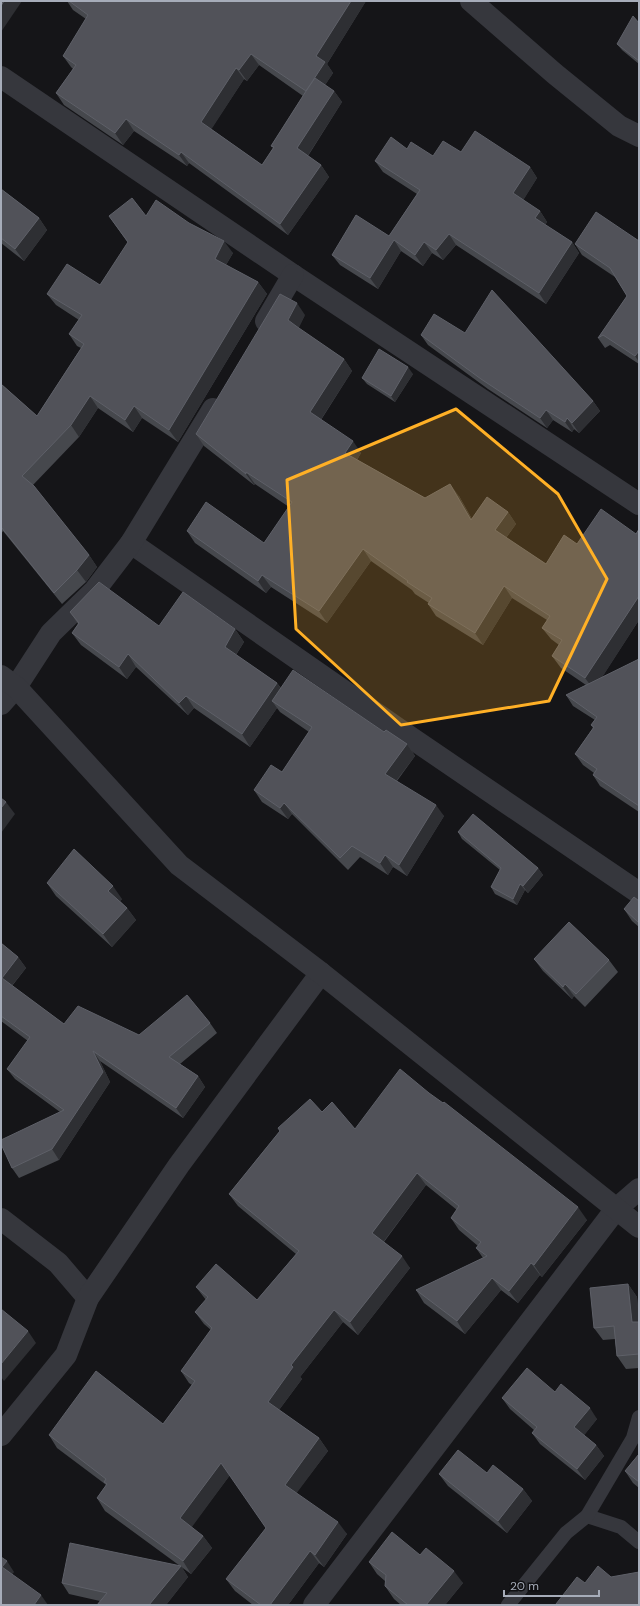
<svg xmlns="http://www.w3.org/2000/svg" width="640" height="1606" font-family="'DM Sans',sans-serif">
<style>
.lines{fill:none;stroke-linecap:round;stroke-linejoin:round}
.service{stroke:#36373d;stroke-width:14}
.minor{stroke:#36373d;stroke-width:22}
.tertiary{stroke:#36373d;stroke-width:22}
.wall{fill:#46484d;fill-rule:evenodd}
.shaded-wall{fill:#2e2f33}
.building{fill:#515259;stroke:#5e6068;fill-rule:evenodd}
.marked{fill:#ffb026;fill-opacity:0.2;stroke:#ffb026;stroke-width:3;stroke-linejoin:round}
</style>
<rect width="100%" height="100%" fill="#151518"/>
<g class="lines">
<g class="service">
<polyline points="587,1516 621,1527 639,1542"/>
<polyline points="508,1605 566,1533 587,1516 633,1438 639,1417"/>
</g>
<g class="minor">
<polyline points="471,1 555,74 619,126 639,136"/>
<polyline points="1,77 293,275 639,504"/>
<polyline points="266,321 293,275"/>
<polyline points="131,543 410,737 639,893"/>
<polyline points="1,704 16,687 51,633 95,590 131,543 213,409"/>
<polyline points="1,1219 58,1263 88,1298"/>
<polyline points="1,1435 66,1355 88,1298 179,1165 321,973"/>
<polyline points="314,1605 616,1209 639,1189"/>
</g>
<polyline class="tertiary" points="1,676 16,687 179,865 321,973 639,1227"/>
</g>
<g class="wall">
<path d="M67,1H366L327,64L333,73L325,85L334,91L342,102L308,156L321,165L329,177L288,235L189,163L187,166L134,131L123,145L64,105L56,93L73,69L71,67L63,56L86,19L73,10ZM259,65L303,96L271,146L273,148L262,165L211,129L244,79L247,81Z"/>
<polygon points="639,23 639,64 622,50 617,44"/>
<polygon points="407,149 433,156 461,152 530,167 537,178 523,200 540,211 547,222 545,225 572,242 579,253 546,304 456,245 443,260 432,253 423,266 401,251 378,289 340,265 332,255 389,236 417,194 383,172 375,161"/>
<polygon points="1,189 39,218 47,230 24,261 1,243"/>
<polygon points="109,216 146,216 233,253 226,265 258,282 267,294 178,442 142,418 133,432 98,408 79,437 33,485 89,555 97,567 86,582 62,604 3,531 1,534 1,384 37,416 81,348 77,346 69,334 79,320 56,305 47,294 100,285 128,243"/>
<polygon points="639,241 639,364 610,345 605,348 598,338 627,296 615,277 582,255 575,244"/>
<polygon points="305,315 298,328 344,359 352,371 321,420 361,453 357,460 425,498 459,496 472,519 508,512 516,524 506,538 546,564 577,544 636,534 639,529 639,620 602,677 639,659 639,812 600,786 593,775 594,773 583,765 575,754 593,728 591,725 595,720 573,706 566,695 586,685 561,668 552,656 559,645 551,639 542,628 547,620 512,598 483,645 436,616 428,604 429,603 415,594 412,590 371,561 327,623 271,587 266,593 195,543 187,531 264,543 289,507 255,484 254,485 204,446 196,434"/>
<polygon points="465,333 593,401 600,411 579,433 574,429 572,432 553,420 547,428 488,389 428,345 421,335"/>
<polygon points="413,374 395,402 367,384 362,378"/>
<polygon points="70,612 159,626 235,629 244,642 236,655 277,683 281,688 384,732 407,744 415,756 397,781 444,816 407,876 393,867 388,875 360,857 348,870 292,814 288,819 262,802 254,790 282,772 309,732 280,712 277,708 250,747 194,708 188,715 136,667 127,679 81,645 72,633 78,624"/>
<polygon points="458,832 538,868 543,875 528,893 525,890 517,905 495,894 491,887 500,870 462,839"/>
<polygon points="47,883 122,899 120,901 127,908 136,920 112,947 56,896"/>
<polygon points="639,901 639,927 632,921 624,909"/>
<polygon points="1,943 18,957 26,968 12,986 64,1024 139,1035 210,1023 217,1033 180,1064 198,1076 205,1087 183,1118 100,1061 110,1082 59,1160 19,1178 12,1168 60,1112 15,1079 7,1069 28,1041 1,1021"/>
<polygon points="534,959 609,960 618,972 585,1007 574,996 572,999 543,971"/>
<polygon points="322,1112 355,1129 587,1220 542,1277 540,1275 518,1303 501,1290 465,1334 424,1303 416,1290 483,1258 476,1248 478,1246 459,1230 451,1218 457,1210 426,1185 384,1242 410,1268 358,1335 343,1322 300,1377 302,1379 279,1410 319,1438 328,1451 296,1493 347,1534 324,1567 319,1563 288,1605 253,1605 235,1591 226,1579 266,1528 230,1475 191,1527 203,1536 212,1548 191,1574 105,1511 97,1498 106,1485 105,1484 57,1448 49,1435 163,1424 192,1385 189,1383 181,1371 211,1330 204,1324 195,1312 206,1300 196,1287 257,1300 296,1254 238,1206 229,1194 280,1131 278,1128"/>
<polygon points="628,1284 637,1297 639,1320 639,1368 626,1369 617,1356 615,1339 603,1340 594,1328"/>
<polygon points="555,1392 597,1419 584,1435 596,1445 604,1456 585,1480 540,1444 532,1433 534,1430 510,1409 502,1398"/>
<polygon points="639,1454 639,1488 633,1483 625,1471"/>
<polygon points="487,1473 523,1489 532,1501 507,1533 448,1486 439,1474"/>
<polygon points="420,1555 463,1583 445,1605 401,1605 394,1599 385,1586 385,1581 377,1574 369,1562"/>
<polygon points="181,1566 188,1577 166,1605 97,1605 100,1601 69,1594 62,1583"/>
</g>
<g class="shaded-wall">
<polygon points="4,1 22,1 1,32 1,6"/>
<polygon points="351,1 366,1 327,64 333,73 316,99 308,88 316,56"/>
<polygon points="251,54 259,65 247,81 239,70"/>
<polygon points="236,68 244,79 209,133 201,122"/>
<polygon points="334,91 342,102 305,160 297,148"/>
<polygon points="126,119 134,131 123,145 115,133"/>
<polygon points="181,152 189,163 187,166 179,155"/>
<polygon points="321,165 329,177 288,235 280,224"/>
<polygon points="530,167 537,178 521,204 513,193"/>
<polygon points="540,211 547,222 543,229 535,218"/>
<polygon points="39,218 47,230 24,261 15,249"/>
<polygon points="449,234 456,245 443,260 436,250"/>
<polygon points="394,240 401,251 378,289 370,278"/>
<polygon points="224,241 233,253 223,270 215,259"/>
<polygon points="424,242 432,253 423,266 415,255"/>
<polygon points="572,242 579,253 546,304 539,293"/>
<polygon points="258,282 267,294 178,442 169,430"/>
<polygon points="297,303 305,315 297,332 288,320"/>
<polygon points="639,351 639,362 635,356"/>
<polygon points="344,359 352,371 318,424 310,412"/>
<polygon points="408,367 413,374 395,402 391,396"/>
<polygon points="90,396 98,408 79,437 71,425"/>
<polygon points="593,401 600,411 579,433 572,423"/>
<polygon points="134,406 142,418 133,432 125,420"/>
<polygon points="546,410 553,420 547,428 540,418"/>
<polygon points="567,418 574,429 572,432 565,422"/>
<polygon points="353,441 361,453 354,465 345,453"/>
<polygon points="246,472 255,484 254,485 246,474"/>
<polygon points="450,484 459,496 479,532 471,520"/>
<polygon points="508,512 516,524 503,542 495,530"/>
<polygon points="363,549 371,561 327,623 319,611"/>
<polygon points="89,555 97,567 86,582 77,570"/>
<polygon points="262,575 271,587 266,593 258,581"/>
<polygon points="504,586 512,598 483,645 475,633"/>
<polygon points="639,596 639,620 594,690 585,678"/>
<polygon points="235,629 244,642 233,659 225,647"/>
<polygon points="128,654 136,667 127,679 119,667"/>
<polygon points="277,683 286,696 272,701 277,708 250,747 242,734"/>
<polygon points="186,696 194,708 188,715 179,703"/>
<polygon points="407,744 415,756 393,785 385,774"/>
<polygon points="6,802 15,814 1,833 1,808"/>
<polygon points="284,803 292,814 288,819 280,808"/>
<polygon points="436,805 444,816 407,876 399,865"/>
<polygon points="385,855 393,867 388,875 380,863"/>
<polygon points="538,868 543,875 528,893 523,886"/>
<polygon points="520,884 525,890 517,905 513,899"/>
<polygon points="113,886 122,899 117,904 108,891"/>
<polygon points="127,908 136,920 112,947 103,934"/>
<polygon points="18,957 26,968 9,989 2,978"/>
<polygon points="565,984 574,996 572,999 563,987"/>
<polygon points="93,1051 100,1061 110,1082 59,1160 52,1149"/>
<polygon points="198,1076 205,1087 183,1118 176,1108"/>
<polygon points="417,1173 426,1185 381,1245 372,1233"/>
<polygon points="578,1207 587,1220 542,1277 534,1265"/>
<polygon points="402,1256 410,1268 358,1335 350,1322"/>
<polygon points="531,1263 540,1275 518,1303 509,1291"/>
<polygon points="492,1278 501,1290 465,1334 457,1321"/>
<polygon points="628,1284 637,1297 639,1320 639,1333 632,1322"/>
<polygon points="334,1310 343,1322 300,1377 302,1379 276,1414 268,1402 291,1365"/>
<polygon points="28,1331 36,1343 4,1381 1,1377 1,1364"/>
<polygon points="590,1408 597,1419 582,1438 574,1427"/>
<polygon points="319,1438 328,1451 293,1498 285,1485"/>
<polygon points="596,1445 604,1456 585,1480 577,1469"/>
<polygon points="221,1463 230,1475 189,1531 180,1518"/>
<polygon points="523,1489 532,1501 507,1533 498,1521"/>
<polygon points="338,1522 347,1534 324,1567 315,1555"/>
<polygon points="203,1536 212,1548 191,1574 183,1561"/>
<polygon points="310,1551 319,1563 288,1605 270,1605"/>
<polygon points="7,1561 14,1572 10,1578 2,1567"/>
<polygon points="181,1566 188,1577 166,1605 149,1605"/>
<polygon points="454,1571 463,1583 445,1605 426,1605"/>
<polygon points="41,1595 48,1605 34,1605"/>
</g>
<g class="building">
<polygon points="1,1 4,1 1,6"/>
<path d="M69,1H351L316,56L325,62L308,88L315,78L334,91L297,148L321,165L280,224L181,152L179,155L126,119L115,133L56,93L76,65L63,56L88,15ZM251,54L306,91L308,88L271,146L274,147L262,165L201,122L236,68L239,70Z"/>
<polygon points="633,16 639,23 639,61 617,44"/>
<polygon points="475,131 530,167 513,193 540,211 535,218 572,242 539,293 449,234 436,250 424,242 415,255 394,240 370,278 332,255 356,215 389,236 420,190 375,161 391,137 407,149 411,142 433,156 443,141 461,152"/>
<polygon points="1,189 39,218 15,249 1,238"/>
<polygon points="132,198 146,216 156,200 189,223 224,241 215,259 258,282 169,430 134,406 125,420 90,396 71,425 22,476 34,486 89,555 77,570 54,593 1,527 1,384 37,416 84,344 69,334 82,315 47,294 67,264 100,285 128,242 109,216"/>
<polygon points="596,212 639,241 639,351 635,356 603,335 598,338 627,296 610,268 575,244"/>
<polygon points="492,290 593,401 572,423 567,418 565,422 546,410 540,418 481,379 421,335 434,314 465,333"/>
<polygon points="280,294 297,303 288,320 296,326 344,359 310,412 353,441 345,453 425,498 450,484 471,520 487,497 508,512 495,530 546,564 564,535 577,544 601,509 636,534 639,529 639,596 585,678 552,656 562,640 542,628 550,616 504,586 475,633 428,604 432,598 407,582 408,581 363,549 319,611 262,575 258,581 187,531 206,502 264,543 292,502 246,472 246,474 196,434"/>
<polygon points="379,349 408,367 391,396 362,378"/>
<polygon points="99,582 159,626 183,592 235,629 225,647 277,683 242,734 186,696 179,703 128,654 119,667 72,633 79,623 70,612"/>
<polygon points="639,659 639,806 593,775 597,769 575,754 594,727 591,725 597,717 566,695"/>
<polygon points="293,670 384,732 386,730 407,744 385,774 436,805 399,865 385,855 380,863 352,846 340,858 284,803 280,808 254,790 271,765 282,772 312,727 272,701"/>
<polygon points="1,798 6,802 1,808"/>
<polygon points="473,814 538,868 523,886 520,884 513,899 491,887 501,868 458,832"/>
<polygon points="74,849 113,886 108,891 127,908 103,934 47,883"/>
<polygon points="634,897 639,901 639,923 624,909"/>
<polygon points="569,922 609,960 576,994 565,984 563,987 534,959"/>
<polygon points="1,943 18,957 2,978 64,1024 78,1006 139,1035 187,995 210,1023 169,1057 198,1076 176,1108 93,1051 103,1072 52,1149 12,1168 1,1144 1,1140 64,1110 7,1069 30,1037 1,1016"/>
<polygon points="400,1069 429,1093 443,1103 444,1102 578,1207 534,1265 531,1263 509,1291 492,1278 457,1321 416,1290 487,1256 476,1248 481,1242 451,1218 459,1206 417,1173 372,1233 402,1256 350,1322 334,1310 291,1365 293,1367 268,1402 319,1438 285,1485 338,1522 315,1555 310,1551 270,1605 261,1605 226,1579 266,1528 221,1463 180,1518 203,1536 183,1561 97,1498 107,1484 104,1482 106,1479 49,1435 96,1371 163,1424 195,1381 181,1371 212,1328 195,1312 208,1297 196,1287 216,1264 257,1300 299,1251 229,1194 280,1131 278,1128 310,1099 322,1112 332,1102 355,1129"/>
<polygon points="628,1284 632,1322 639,1322 639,1354 617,1356 614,1326 594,1328 590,1288"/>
<polygon points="1,1309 28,1331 1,1364"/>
<polygon points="527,1368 555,1392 561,1384 590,1408 574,1427 596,1445 577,1469 532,1433 537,1427 502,1398"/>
<polygon points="458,1450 487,1473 493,1465 523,1489 498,1521 439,1474"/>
<polygon points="639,1454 639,1482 625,1471"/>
<polygon points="392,1532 420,1555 426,1548 454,1571 426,1605 408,1605 385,1586 386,1575 369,1562"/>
<polygon points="70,1543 181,1566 149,1605 97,1605 107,1593 62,1583"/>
<polygon points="1,1557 7,1561 2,1567 41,1595 34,1605 1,1605"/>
<polygon points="598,1566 611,1577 639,1572 639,1605 558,1605 556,1604 577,1577 585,1583"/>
</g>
<path class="marked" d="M456,409L558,494L607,579L549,701L401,725L296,629L287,480Z"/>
<rect width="640" height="1606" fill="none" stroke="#a6acb9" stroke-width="4"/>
<path d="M504 1590v6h95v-6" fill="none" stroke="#a6acb9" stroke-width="2"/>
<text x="510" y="1590" font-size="12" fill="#a6acb9" stroke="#101013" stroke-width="3" paint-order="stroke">20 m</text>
</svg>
